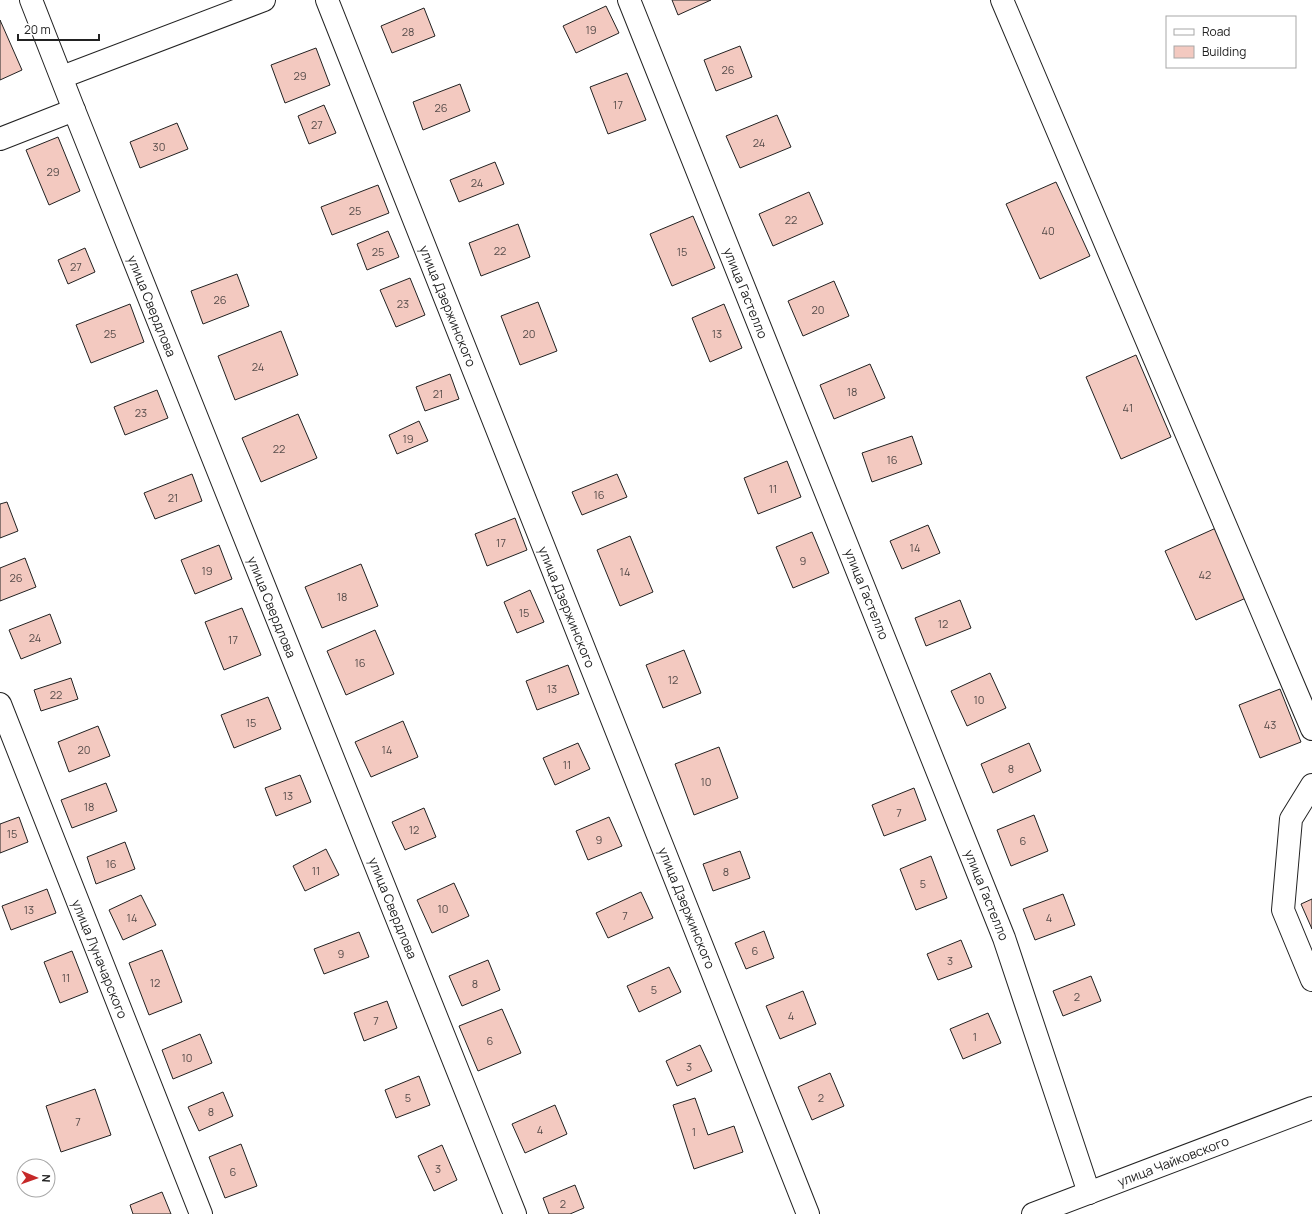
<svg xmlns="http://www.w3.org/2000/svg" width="1312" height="1214" font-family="Manrope,sans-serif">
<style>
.building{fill:#f3c9c0;stroke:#222}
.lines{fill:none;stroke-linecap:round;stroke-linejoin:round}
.street-casing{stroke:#222;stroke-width:24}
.secondary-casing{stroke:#222;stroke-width:24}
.street{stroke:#fff;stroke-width:22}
.secondary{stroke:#fff;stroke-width:22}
.labels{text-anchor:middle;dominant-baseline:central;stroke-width:3;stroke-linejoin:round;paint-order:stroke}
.number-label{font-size:11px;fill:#564c4a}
.street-label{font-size:13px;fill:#222;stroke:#fff}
</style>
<rect width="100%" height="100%" fill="#fff"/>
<g class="building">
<polygon points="672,0 711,0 678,15"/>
<polygon points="606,6 619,33 576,53 563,26"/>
<polygon points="424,8 435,36 392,53 381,26"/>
<polygon points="0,20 22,70 0,80"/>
<polygon points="740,46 752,77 716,91 704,60"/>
<polygon points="316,48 330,85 285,103 271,65"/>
<polygon points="627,73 646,120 608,134 590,87"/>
<polygon points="460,84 470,111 423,130 413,102"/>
<polygon points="324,105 336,133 309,144 298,116"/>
<polygon points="777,115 791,147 740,168 726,136"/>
<polygon points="177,123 188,149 140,168 130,142"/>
<polygon points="58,137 80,191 49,205 26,150"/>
<polygon points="495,162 504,184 459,202 450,180"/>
<polygon points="1056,182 1090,256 1040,279 1006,204"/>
<polygon points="378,185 389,213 332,235 321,207"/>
<polygon points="809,192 823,224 773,246 759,214"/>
<polygon points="693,216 715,268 672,286 650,234"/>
<polygon points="518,224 530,257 481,276 469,243"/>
<polygon points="388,231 399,257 367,270 357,244"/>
<polygon points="85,248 95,272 68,284 58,260"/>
<polygon points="237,274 249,306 203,324 191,291"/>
<polygon points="410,278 425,315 396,327 380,290"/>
<polygon points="834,281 849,316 803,336 788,301"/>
<polygon points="538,302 557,351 520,365 501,316"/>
<polygon points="130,304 144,342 91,363 76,325"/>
<polygon points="724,304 742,348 710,362 692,318"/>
<polygon points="281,331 298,375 235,400 218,356"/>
<polygon points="1136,355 1171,437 1121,459 1086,377"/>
<polygon points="870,364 885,398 834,419 820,385"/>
<polygon points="450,374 459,399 425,411 416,387"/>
<polygon points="157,390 168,418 125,435 114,407"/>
<polygon points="298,414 317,458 261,482 242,438"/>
<polygon points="419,421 428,441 397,454 389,435"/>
<polygon points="912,436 922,464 872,482 862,453"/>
<polygon points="787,461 801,497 758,514 744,478"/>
<polygon points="192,474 202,501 155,519 144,493"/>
<polygon points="617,474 627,497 582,515 572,492"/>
<polygon points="7,502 18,531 0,538 0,504"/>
<polygon points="515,518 527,550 487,566 475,534"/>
<polygon points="928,525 940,553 902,569 890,541"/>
<polygon points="1216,528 1246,598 1196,620 1165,551"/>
<polygon points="812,532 829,573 793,588 776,547"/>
<polygon points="630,536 653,592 620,606 597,550"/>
<polygon points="219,545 232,579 195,594 181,560"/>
<polygon points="25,558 36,587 0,601 0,568"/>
<polygon points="361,564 378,606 322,628 305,587"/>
<polygon points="530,590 544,622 517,633 504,602"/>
<polygon points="960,600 971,628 926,646 915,618"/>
<polygon points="242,608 261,655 224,670 205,622"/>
<polygon points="50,614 61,643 21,659 9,630"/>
<polygon points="375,630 394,674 346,695 327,651"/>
<polygon points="684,650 701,693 663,708 646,665"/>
<polygon points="568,665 579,694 537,710 526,681"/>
<polygon points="990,673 1006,708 967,726 951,691"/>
<polygon points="71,678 78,699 41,711 34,690"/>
<polygon points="1280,689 1301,742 1260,758 1239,705"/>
<polygon points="268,697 281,729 234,748 221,715"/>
<polygon points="403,721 418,757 371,777 355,742"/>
<polygon points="98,726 110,756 69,772 58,742"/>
<polygon points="578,743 590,769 555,785 543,758"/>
<polygon points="1029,743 1041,771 993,793 981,764"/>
<polygon points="719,747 738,798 694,815 675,764"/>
<polygon points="300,775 311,802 276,816 265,788"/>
<polygon points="106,783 117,811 72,828 61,800"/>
<polygon points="914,788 926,820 884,836 872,805"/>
<polygon points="424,808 436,837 405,850 392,822"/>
<polygon points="1034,815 1048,851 1011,866 997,830"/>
<polygon points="19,817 28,842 0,853 0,824"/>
<polygon points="609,817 622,846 588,860 576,831"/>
<polygon points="125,842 135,869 96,884 87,857"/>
<polygon points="326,849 339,875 305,891 293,866"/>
<polygon points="740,851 750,878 713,891 703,864"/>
<polygon points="931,856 947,898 916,910 900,869"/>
<polygon points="454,883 469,916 432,933 417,900"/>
<polygon points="47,889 56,913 11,930 2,906"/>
<polygon points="641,892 653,918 608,938 596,913"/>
<polygon points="1063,894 1075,925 1035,940 1023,909"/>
<polygon points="141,895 156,925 123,940 109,910"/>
<polygon points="1312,899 1312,929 1301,904"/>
<polygon points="764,931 774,958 746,969 735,943"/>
<polygon points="359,932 369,957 324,974 314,949"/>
<polygon points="961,940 972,967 938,980 927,954"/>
<polygon points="162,950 182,1002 149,1015 129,963"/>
<polygon points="72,951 88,992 60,1003 44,962"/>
<polygon points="488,960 500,990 462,1006 449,976"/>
<polygon points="669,967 681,992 639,1012 627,986"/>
<polygon points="1091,976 1101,1001 1063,1016 1053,991"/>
<polygon points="803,991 816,1024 780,1039 766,1006"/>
<polygon points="387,1001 397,1028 364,1041 354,1013"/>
<polygon points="502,1009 521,1053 478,1071 459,1026"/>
<polygon points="988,1013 1001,1043 963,1059 950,1029"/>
<polygon points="200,1034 212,1063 173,1079 162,1050"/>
<polygon points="700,1045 712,1071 677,1086 666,1061"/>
<polygon points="830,1073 844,1106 812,1120 798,1087"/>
<polygon points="419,1076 430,1105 396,1118 385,1090"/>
<polygon points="95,1089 111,1135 61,1152 46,1106"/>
<polygon points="223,1092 233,1116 199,1131 188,1107"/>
<polygon points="695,1098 708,1135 734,1126 743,1152 694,1169 673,1105"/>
<polygon points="555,1105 567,1134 525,1153 512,1124"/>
<polygon points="241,1144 257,1186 225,1198 209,1157"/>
<polygon points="442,1145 457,1180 434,1191 418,1156"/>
<polygon points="575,1185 584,1208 570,1214 549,1214 543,1198"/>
<polygon points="162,1192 171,1214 133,1214 130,1205"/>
</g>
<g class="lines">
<g class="street-casing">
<g id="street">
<polyline points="31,0 74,110 515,1214"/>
<polyline points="327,0 808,1214"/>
<polyline points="629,0 1004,938 1089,1193"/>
<polyline points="1002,0 1312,729"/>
<polyline points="62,77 264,0"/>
<polyline points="0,139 74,110"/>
<polyline points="0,704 201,1214"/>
<polyline points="1312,785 1291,819 1283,910 1312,980"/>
</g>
</g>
<g class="secondary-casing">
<polyline id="secondary" points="1033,1214 1312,1108"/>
</g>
<use href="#street" class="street"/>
<use href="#secondary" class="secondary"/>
</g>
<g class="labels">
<g class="number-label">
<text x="591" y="29">19</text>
<text x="408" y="31">28</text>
<text x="728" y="69">26</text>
<text x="300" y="75">29</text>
<text x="618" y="104">17</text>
<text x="441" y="107">26</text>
<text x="317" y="124">27</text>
<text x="759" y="142">24</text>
<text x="159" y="146">30</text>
<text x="53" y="171">29</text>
<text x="477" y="182">24</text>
<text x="355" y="210">25</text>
<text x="791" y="219">22</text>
<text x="1048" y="230">40</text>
<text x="500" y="250">22</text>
<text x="378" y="251">25</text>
<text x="682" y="251">15</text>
<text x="76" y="266">27</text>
<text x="220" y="299">26</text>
<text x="403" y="303">23</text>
<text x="818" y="309">20</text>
<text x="110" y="333">25</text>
<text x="529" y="333">20</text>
<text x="717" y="333">13</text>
<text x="258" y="366">24</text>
<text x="852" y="391">18</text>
<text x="438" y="393">21</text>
<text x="1128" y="407">41</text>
<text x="141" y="412">23</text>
<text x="408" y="438">19</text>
<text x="279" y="448">22</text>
<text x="892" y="459">16</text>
<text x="773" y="488">11</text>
<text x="599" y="494">16</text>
<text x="173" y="497">21</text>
<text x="501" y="542">17</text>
<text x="915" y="547">14</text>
<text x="803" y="560">9</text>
<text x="207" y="570">19</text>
<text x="625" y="571">14</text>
<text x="1205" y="574">42</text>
<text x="16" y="577">26</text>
<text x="342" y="596">18</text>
<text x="524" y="612">15</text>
<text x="943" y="623">12</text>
<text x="35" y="637">24</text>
<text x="233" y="639">17</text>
<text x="360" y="662">16</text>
<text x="673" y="679">12</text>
<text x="552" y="688">13</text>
<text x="56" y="694">22</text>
<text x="979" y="699">10</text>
<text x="251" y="722">15</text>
<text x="1270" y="724">43</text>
<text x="84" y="749">20</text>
<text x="387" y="749">14</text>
<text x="567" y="764">11</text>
<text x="1011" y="768">8</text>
<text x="706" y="781">10</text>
<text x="288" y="795">13</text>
<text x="89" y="806">18</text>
<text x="899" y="812">7</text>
<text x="414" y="829">12</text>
<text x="12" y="833">15</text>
<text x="599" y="839">9</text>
<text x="1023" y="840">6</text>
<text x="111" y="863">16</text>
<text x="316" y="870">11</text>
<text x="726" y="871">8</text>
<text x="923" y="883">5</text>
<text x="443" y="908">10</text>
<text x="29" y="909">13</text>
<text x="625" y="915">7</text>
<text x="132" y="917">14</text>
<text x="1049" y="917">4</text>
<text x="755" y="950">6</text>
<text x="341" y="953">9</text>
<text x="950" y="960">3</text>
<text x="66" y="977">11</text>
<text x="155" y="982">12</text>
<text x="475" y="983">8</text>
<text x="654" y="989">5</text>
<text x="1077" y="996">2</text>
<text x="791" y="1015">4</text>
<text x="376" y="1020">7</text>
<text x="975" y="1036">1</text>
<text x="490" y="1040">6</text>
<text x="187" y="1057">10</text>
<text x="689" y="1066">3</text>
<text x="408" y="1097">5</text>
<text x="821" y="1097">2</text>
<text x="211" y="1111">8</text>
<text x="78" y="1121">7</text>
<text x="540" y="1129">4</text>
<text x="694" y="1131">1</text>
<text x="438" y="1168">3</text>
<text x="233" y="1171">6</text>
<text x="563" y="1203">2</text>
</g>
<g class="street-label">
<text transform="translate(746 293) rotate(68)">улица Гастелло</text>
<text transform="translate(152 306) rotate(68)">улица Свердлова</text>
<text transform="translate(448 306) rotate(68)">улица Дзержинского</text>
<text transform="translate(867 594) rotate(68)">улица Гастелло</text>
<text transform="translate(272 607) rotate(68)">улица Свердлова</text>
<text transform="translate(567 607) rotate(68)">улица Дзержинского</text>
<text transform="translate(987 895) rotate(68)">улица Гастелло</text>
<text transform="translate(393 908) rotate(68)">улица Свердлова</text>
<text transform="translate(687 908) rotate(68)">улица Дзержинского</text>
<text transform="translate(100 959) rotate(68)">улица Луначарского</text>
<text transform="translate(1173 1161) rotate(-21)">улица Чайковского</text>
</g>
</g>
<rect x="1166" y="16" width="130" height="52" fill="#ffffff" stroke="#a7a7a7"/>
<rect x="1174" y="29" width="20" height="6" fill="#ffffff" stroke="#a7a7a7"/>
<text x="1202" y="36" font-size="12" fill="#222222">Road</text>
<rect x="1174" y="46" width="20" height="12" fill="#f3c9c0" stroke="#a7a7a7"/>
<text x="1202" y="56" font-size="12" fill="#222222">Building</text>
<g transform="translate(36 1178) rotate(92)"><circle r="19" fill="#ffffff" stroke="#a7a7a7"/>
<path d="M0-3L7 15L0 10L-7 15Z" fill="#c62828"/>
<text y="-6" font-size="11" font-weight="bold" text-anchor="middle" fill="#222222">N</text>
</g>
<path d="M18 34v6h81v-6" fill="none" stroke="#222222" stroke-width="2"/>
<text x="24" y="34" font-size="12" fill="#222222" stroke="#ffffff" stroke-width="3" paint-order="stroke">20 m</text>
</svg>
